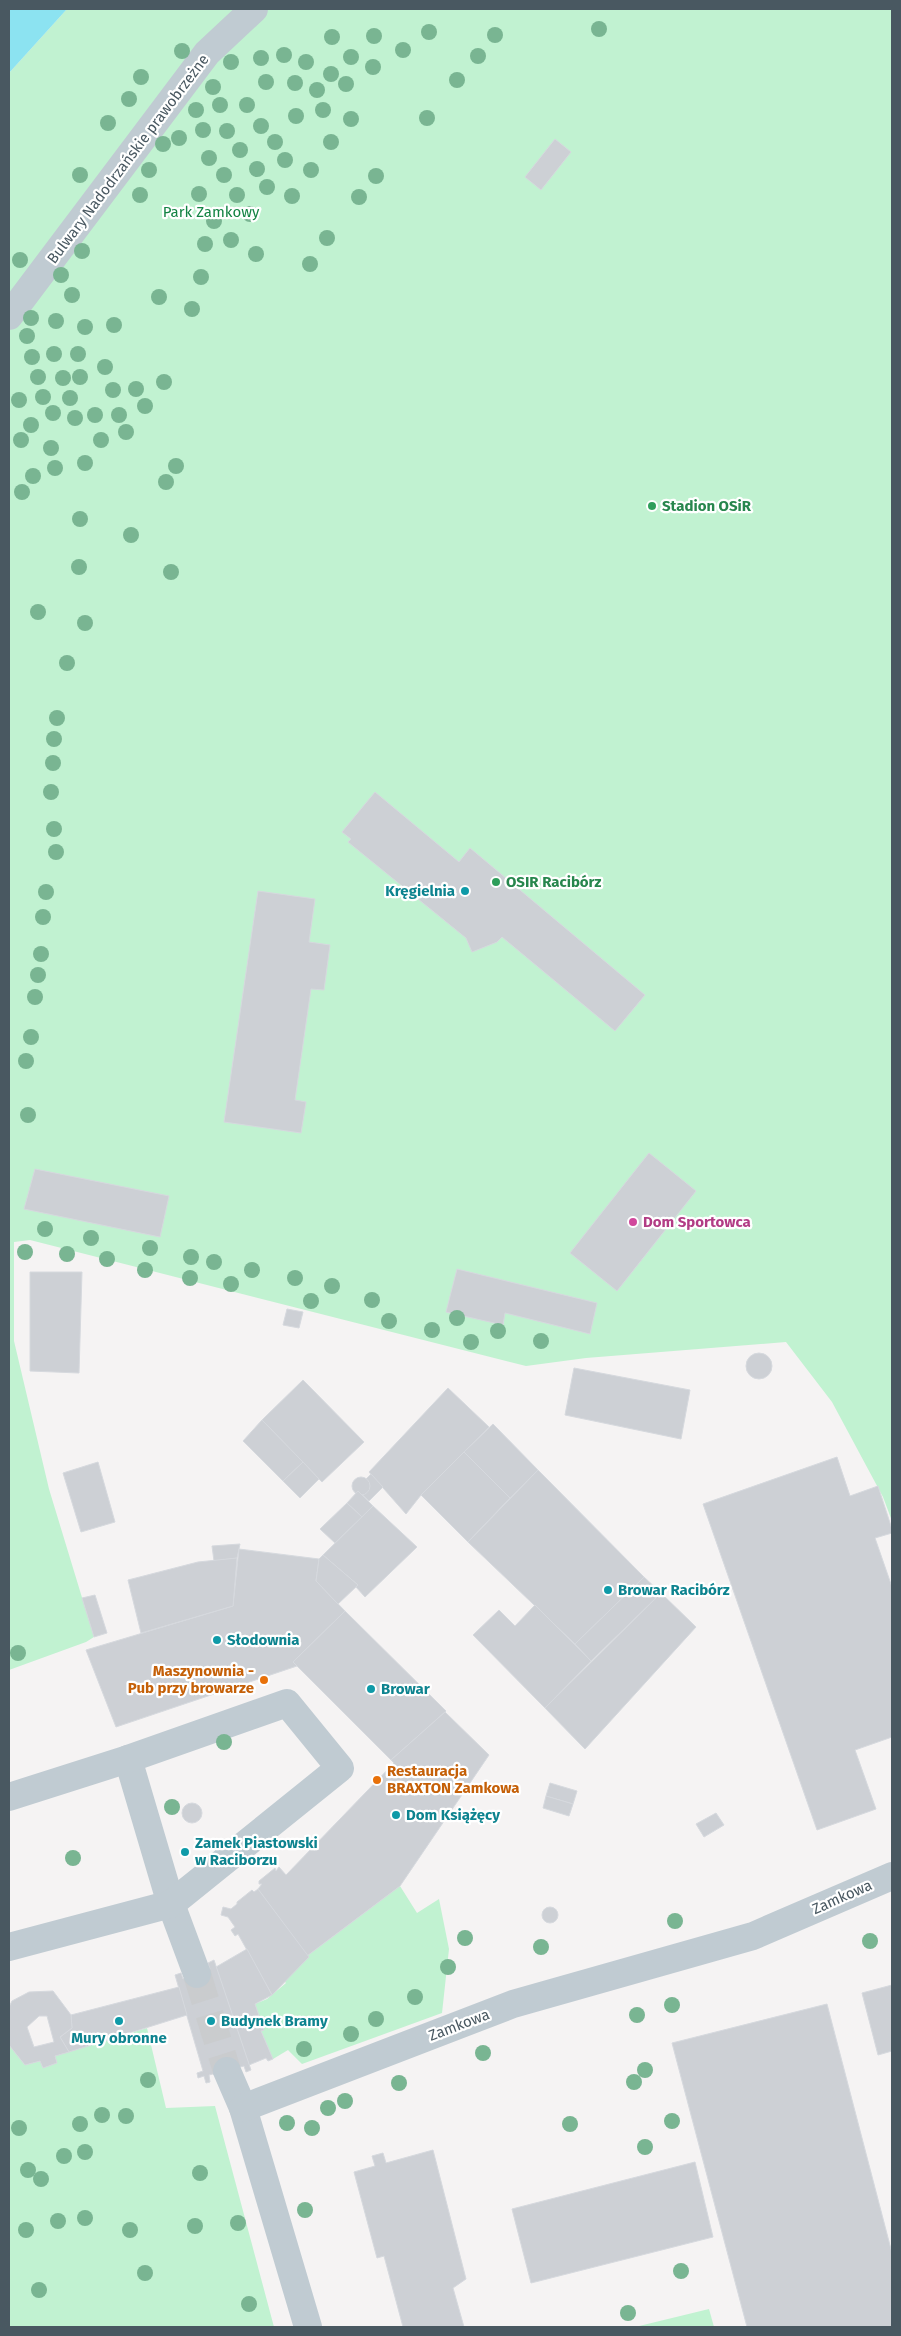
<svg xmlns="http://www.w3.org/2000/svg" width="901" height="2336" font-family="'Fira Sans',sans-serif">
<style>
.green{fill:#c1f2d1}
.water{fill:#8ce3f1}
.building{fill:#cdd0d5;stroke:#d6d9de;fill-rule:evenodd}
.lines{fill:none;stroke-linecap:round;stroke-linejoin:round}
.street-tunnel{stroke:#caccce;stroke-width:28;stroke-dasharray:28 14;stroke-linecap:butt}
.street{stroke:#c0cbd2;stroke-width:28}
.tree{fill:#79b592}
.leisure-dot{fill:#2e9e5b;stroke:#fff;stroke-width:2}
.culture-dot{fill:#0f9aa8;stroke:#fff;stroke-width:2}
.hotel-dot{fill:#d1479c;stroke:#fff;stroke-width:2}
.food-dot{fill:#e8710a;stroke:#fff;stroke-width:2}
.labels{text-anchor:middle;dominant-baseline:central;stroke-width:4.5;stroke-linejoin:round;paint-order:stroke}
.street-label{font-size:15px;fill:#495861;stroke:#fff}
.park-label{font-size:15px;fill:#138343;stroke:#fff}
.leisure-label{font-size:15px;font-weight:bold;fill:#27864d;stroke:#fff;text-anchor:start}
.culture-label{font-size:15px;font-weight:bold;fill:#0d838f;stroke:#fff;text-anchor:start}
.hotel-label{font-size:15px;font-weight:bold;fill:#b23c85;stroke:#fff;text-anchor:start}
.food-label{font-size:15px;font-weight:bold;fill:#c56008;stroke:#fff;text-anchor:end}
</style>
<rect width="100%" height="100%" fill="#f5f3f3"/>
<g class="green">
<polygon points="67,9 892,9 892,1521 883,1497 832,1402 786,1342 586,1358 526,1366 30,1240 14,1242 14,1341 49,1489 94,1637 86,1642 9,1670 9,73"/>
<polygon points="400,1886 417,1913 439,1899 449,1949 442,2013 302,2064 288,2050 273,2059 261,2031 264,2030 255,2004 267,1999 286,1983 284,1981 307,1956"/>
<polygon points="147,2028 166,2108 215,2106 274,2327 9,2327 9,2045 25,2065 40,2061 43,2068 57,2063 55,2056"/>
<polygon points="709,2309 714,2327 635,2327"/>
</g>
<polygon class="water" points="9,9 67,9 9,73"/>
<g class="building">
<polygon points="555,139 571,152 541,190 525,177"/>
<polygon points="375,792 459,862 470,848 645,995 615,1031 502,937 497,942 472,952 466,938 348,842 351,839 342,832"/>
<polygon points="258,891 315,899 309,942 330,945 324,990 311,989 295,1100 306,1102 301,1133 224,1122"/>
<polygon points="649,1153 696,1191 617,1291 570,1253"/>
<polygon points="35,1169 169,1196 160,1237 24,1209"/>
<polygon points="457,1269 597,1303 590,1334 505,1313 503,1325 446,1312"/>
<polygon points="30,1272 82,1272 79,1373 30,1371"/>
<polygon points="287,1309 303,1312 299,1328 283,1325"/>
<circle cx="759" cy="1366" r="13"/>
<polygon points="574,1368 690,1390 681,1439 565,1415"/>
<polygon points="303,1380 364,1442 322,1482 262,1420"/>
<polygon points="448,1388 489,1427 421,1495 406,1514 369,1472"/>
<polygon points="262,1420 303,1462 283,1481 243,1441"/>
<polygon points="493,1424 538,1470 510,1498 464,1452"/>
<polygon points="464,1452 510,1498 468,1542 421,1495"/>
<polygon points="837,1457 850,1496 878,1486 892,1529 892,1533 875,1538 892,1587 892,1737 855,1750 876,1809 817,1830 703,1504"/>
<polygon points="98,1462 115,1522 81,1532 63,1473"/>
<polygon points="303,1462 319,1479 300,1498 283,1481"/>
<polygon points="538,1470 644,1577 575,1644 468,1542"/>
<polygon points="371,1474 383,1487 369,1501 356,1489"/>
<circle cx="361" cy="1486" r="9"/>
<polygon points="358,1491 373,1506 362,1517 347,1503"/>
<polygon points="347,1503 362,1517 335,1543 320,1529"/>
<polygon points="373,1506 417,1547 365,1597 356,1587 358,1585 323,1555"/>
<polygon points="240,1544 237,1558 214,1561 212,1546"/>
<polygon points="239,1549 319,1559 316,1581 345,1611 293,1662 297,1666 116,1727 86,1650 233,1606"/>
<polygon points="323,1555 358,1585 338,1604 316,1581 319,1559"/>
<polygon points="237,1558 233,1606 141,1633 128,1580 198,1562"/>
<polygon points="644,1577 661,1593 591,1661 575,1644"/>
<polygon points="661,1593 696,1627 585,1749 545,1708"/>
<polygon points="95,1595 107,1633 94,1637 82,1598"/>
<polygon points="535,1605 591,1661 545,1708 473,1635 499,1610 515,1626"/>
<polygon points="345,1611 446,1711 391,1760 293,1662"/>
<polygon points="445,1712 489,1755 400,1886 307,1956 258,1889 262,1884 259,1884 259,1881 275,1868 276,1871 279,1867 286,1875 394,1763 391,1760"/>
<polygon points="550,1783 577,1791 573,1804 546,1796"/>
<polygon points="546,1796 573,1804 569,1816 543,1808"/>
<circle cx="192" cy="1813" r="10"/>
<polygon points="716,1813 724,1825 704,1837 696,1824"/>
<polygon points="258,1889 309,1957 272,1995 238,1934 235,1936 231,1930 235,1927 228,1917 221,1915 223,1907 231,1909 237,1904 237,1902 252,1890 254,1892"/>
<circle cx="550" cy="1915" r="8"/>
<polygon points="247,1949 272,1995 255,2004 264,2030 261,2031 273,2059 268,2061 266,2058 249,2065 216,1967"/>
<polygon points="214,1960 251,2070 246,2072 244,2066 209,2075 210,2082 206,2083 204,2076 198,2078 197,2073 203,2071 175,1975 181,1973 183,1979 186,1978 210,1969 208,1963"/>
<polygon points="892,1985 892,2051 878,2055 862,1993"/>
<polygon points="179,1987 187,2015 69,2052 60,2037 72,2028 71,2015"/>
<path d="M53,1991L71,2015L72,2028L60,2037L69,2052L55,2056L57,2063L43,2068L40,2061L25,2065L9,2045V2007L12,2001L29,1992ZM39,2016H47L54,2042L34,2047L27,2027Z"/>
<polygon points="827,2004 892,2253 892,2327 747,2327 672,2043"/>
<polygon points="433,2150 466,2279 453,2288 464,2327 403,2327 384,2256 377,2258 354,2172 375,2166 372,2156 383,2153 386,2163"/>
<polygon points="695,2162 713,2237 531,2283 512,2209"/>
</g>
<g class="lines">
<polyline class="street-tunnel" points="197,1974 227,2071"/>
<g class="street">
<polyline points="9,316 207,53 254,9"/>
<polyline points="128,1759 171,1904 197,1974"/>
<polyline points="9,1797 128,1759 287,1703 340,1768 171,1904 9,1947"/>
<polyline points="227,2071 243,2108 308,2327"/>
<polyline points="243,2108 513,2004 753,1936 892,1876"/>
</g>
</g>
<g class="tree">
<circle cx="599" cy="29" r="8"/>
<circle cx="429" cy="32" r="8"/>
<circle cx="495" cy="35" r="8"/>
<circle cx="374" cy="36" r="8"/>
<circle cx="332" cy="37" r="8"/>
<circle cx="403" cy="50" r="8"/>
<circle cx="182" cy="51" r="8"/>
<circle cx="284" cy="55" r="8"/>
<circle cx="478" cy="56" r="8"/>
<circle cx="351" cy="57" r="8"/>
<circle cx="261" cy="58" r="8"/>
<circle cx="231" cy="62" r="8"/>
<circle cx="306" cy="62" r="8"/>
<circle cx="373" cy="67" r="8"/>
<circle cx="331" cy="74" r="8"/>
<circle cx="141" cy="77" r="8"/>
<circle cx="457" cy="80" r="8"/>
<circle cx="266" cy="82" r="8"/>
<circle cx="295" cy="83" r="8"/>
<circle cx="346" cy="84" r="8"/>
<circle cx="213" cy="87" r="8"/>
<circle cx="317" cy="90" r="8"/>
<circle cx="129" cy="99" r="8"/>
<circle cx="220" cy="105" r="8"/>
<circle cx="247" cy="105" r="8"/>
<circle cx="196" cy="110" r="8"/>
<circle cx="323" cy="110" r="8"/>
<circle cx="296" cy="116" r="8"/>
<circle cx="427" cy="118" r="8"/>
<circle cx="351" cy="119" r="8"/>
<circle cx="108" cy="123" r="8"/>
<circle cx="261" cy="126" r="8"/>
<circle cx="203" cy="130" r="8"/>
<circle cx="227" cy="131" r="8"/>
<circle cx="179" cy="138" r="8"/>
<circle cx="275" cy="142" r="8"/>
<circle cx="331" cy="142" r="8"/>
<circle cx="163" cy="144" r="8"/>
<circle cx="240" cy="150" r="8"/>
<circle cx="209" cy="158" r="8"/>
<circle cx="285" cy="160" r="8"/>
<circle cx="257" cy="169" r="8"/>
<circle cx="149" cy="170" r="8"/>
<circle cx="311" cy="170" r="8"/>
<circle cx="80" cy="175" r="8"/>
<circle cx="224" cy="175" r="8"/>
<circle cx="376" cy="176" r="8"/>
<circle cx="267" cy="187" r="8"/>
<circle cx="199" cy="194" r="8"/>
<circle cx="140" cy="195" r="8"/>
<circle cx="237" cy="195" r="8"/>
<circle cx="292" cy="196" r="8"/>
<circle cx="359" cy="197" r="8"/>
<circle cx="250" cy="214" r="8"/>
<circle cx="214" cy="221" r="8"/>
<circle cx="327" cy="238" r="8"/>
<circle cx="231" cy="240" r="8"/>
<circle cx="205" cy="244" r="8"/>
<circle cx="82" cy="251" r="8"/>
<circle cx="256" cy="254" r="8"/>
<circle cx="20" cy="260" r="8"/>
<circle cx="310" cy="264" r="8"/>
<circle cx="61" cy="275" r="8"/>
<circle cx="201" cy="277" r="8"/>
<circle cx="72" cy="295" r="8"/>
<circle cx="159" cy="297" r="8"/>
<circle cx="192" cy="309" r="8"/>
<circle cx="31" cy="318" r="8"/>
<circle cx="56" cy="321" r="8"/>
<circle cx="114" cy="325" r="8"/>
<circle cx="85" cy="327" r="8"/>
<circle cx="27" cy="336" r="8"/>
<circle cx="54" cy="354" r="8"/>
<circle cx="78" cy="354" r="8"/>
<circle cx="32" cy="357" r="8"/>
<circle cx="105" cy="367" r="8"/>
<circle cx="38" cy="377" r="8"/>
<circle cx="80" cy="377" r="8"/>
<circle cx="63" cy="378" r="8"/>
<circle cx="164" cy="382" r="8"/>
<circle cx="136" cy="389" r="8"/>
<circle cx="113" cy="390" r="8"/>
<circle cx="43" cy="397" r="8"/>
<circle cx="70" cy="398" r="8"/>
<circle cx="19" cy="400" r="8"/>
<circle cx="145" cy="406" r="8"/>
<circle cx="53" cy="413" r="8"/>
<circle cx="95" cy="415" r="8"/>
<circle cx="119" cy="415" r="8"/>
<circle cx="75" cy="418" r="8"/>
<circle cx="31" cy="425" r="8"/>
<circle cx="126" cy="432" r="8"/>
<circle cx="21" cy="440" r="8"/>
<circle cx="101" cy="440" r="8"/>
<circle cx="51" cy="448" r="8"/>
<circle cx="85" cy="463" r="8"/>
<circle cx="176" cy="466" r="8"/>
<circle cx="55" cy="468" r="8"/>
<circle cx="33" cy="476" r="8"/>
<circle cx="166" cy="482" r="8"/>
<circle cx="22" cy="492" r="8"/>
<circle cx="80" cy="519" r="8"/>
<circle cx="131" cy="535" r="8"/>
<circle cx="79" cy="567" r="8"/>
<circle cx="171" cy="572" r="8"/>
<circle cx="38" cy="612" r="8"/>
<circle cx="85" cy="623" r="8"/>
<circle cx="67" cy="663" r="8"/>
<circle cx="57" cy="718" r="8"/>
<circle cx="54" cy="739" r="8"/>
<circle cx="53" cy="763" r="8"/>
<circle cx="51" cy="792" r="8"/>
<circle cx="54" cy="829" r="8"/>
<circle cx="56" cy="852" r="8"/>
<circle cx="46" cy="892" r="8"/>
<circle cx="43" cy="917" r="8"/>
<circle cx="41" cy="954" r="8"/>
<circle cx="38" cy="975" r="8"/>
<circle cx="35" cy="997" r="8"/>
<circle cx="31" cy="1037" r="8"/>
<circle cx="26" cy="1061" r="8"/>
<circle cx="28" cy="1115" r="8"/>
<circle cx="45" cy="1229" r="8"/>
<circle cx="91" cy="1238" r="8"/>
<circle cx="150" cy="1248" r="8"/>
<circle cx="25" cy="1252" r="8"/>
<circle cx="67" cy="1254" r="8"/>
<circle cx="191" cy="1257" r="8"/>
<circle cx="107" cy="1259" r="8"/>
<circle cx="214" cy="1262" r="8"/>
<circle cx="145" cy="1270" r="8"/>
<circle cx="252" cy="1270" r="8"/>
<circle cx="190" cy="1278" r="8"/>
<circle cx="295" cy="1278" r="8"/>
<circle cx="231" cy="1284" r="8"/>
<circle cx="332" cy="1286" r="8"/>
<circle cx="372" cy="1300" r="8"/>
<circle cx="311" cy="1301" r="8"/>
<circle cx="457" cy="1318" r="8"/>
<circle cx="389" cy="1321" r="8"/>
<circle cx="432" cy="1330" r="8"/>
<circle cx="498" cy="1331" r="8"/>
<circle cx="541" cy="1341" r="8"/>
<circle cx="471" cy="1342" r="8"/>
<circle cx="18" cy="1653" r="8"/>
<circle cx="224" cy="1742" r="8"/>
<circle cx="172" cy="1807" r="8"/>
<circle cx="73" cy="1858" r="8"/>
<circle cx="675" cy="1921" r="8"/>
<circle cx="465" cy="1938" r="8"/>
<circle cx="870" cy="1941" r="8"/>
<circle cx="541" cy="1947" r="8"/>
<circle cx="448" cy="1967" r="8"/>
<circle cx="415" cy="1997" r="8"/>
<circle cx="672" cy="2005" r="8"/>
<circle cx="637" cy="2015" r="8"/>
<circle cx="376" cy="2019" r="8"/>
<circle cx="351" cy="2034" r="8"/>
<circle cx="304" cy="2049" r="8"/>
<circle cx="483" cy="2053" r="8"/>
<circle cx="645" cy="2070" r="8"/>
<circle cx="148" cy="2080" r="8"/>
<circle cx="634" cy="2082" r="8"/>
<circle cx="399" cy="2083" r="8"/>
<circle cx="345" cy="2101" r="8"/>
<circle cx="328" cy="2108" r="8"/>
<circle cx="102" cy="2115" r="8"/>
<circle cx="126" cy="2116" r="8"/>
<circle cx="672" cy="2121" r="8"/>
<circle cx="287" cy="2123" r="8"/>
<circle cx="80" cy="2124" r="8"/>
<circle cx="570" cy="2124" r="8"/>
<circle cx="19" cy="2128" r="8"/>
<circle cx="312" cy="2128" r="8"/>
<circle cx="645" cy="2147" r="8"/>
<circle cx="85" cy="2152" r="8"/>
<circle cx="64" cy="2156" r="8"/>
<circle cx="28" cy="2170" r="8"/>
<circle cx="200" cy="2173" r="8"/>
<circle cx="41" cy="2179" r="8"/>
<circle cx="305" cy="2210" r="8"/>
<circle cx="85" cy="2218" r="8"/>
<circle cx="58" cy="2221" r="8"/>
<circle cx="238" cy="2223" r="8"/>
<circle cx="195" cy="2226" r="8"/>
<circle cx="26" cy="2230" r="8"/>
<circle cx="130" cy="2230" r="8"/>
<circle cx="681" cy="2271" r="8"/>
<circle cx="145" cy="2273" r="8"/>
<circle cx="39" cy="2290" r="8"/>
<circle cx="249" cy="2304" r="8"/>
<circle cx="628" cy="2313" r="8"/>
</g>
<g class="leisure-dot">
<circle cx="652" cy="506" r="5"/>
<circle cx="496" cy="882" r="5"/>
</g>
<g class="culture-dot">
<circle cx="465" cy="891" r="5"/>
<circle cx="608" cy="1590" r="5"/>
<circle cx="217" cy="1640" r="5"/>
<circle cx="371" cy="1689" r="5"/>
<circle cx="396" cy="1815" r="5"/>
<circle cx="185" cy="1852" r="5"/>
<circle cx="119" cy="2021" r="5"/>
<circle cx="211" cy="2021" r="5"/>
</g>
<circle class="hotel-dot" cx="633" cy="1222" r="5"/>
<g class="food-dot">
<circle cx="264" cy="1680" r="5"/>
<circle cx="377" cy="1780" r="5"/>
</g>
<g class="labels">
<g class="street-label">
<text transform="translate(128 159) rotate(-53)">Bulwary Nadodrzańskie prawobrzeżne</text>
<text transform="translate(842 1897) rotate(-24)">Zamkowa</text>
<text transform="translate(459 2025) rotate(-21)">Zamkowa</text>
</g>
<g class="park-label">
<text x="211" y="212">Park Zamkowy</text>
</g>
<g class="leisure-label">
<text x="662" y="506">Stadion OSiR</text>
<text x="506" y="882">OSIR Racibórz</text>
</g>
<g class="culture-label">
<text x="455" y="891" text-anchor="end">Kręgielnia</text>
<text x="618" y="1590">Browar Racibórz</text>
<text x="227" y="1640">Słodownia</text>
<text x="381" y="1689">Browar</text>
<text x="406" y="1815">Dom Książęcy</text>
<text x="195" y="1843">Zamek Piastowski<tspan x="195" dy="17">w Raciborzu</tspan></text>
<text x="221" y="2021">Budynek Bramy</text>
<text x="119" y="2038" text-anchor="middle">Mury obronne</text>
</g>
<g class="hotel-label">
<text x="643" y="1222">Dom Sportowca</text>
</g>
<g class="food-label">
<text x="254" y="1671">Maszynownia -<tspan x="254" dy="17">Pub przy browarze</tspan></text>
<text x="387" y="1771" text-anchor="start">Restauracja<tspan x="387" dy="17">BRAXTON Zamkowa</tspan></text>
</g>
</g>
<rect width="901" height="2336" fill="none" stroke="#495861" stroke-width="20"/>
</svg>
